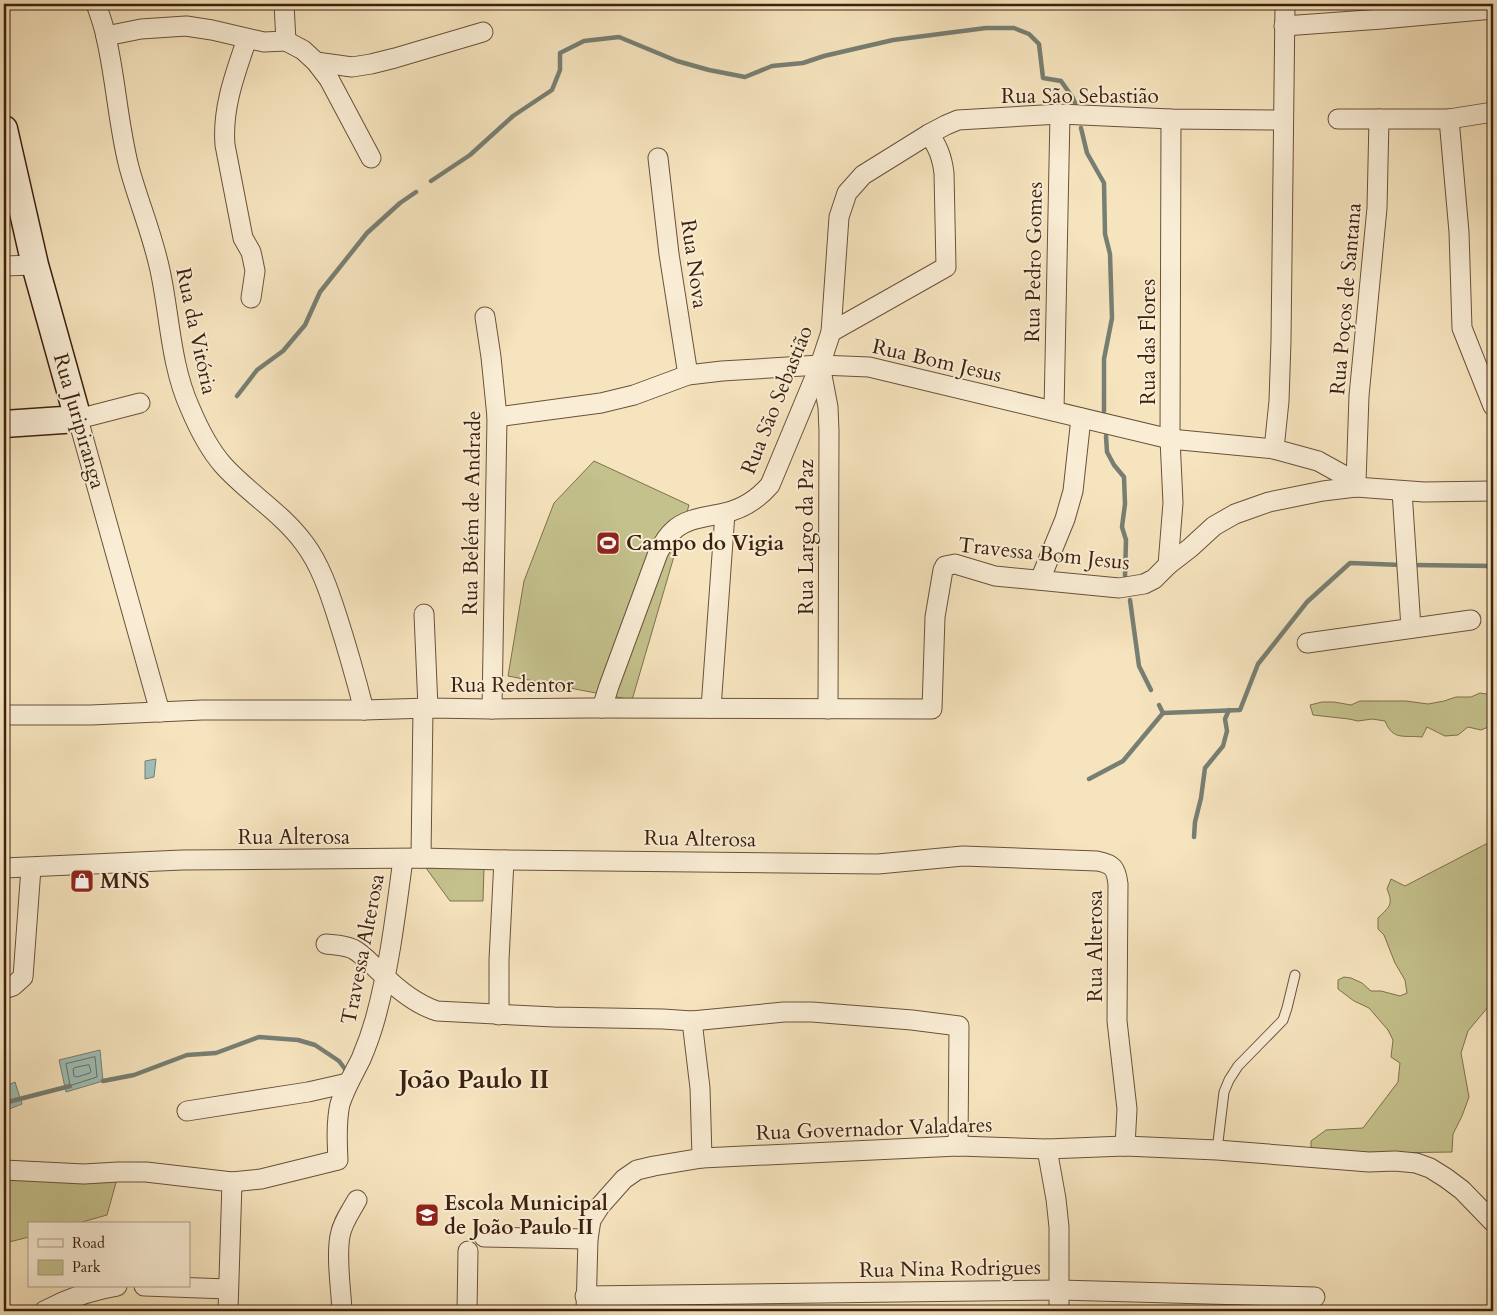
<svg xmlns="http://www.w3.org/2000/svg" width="1497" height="1315" font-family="Cardo,serif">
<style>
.green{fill:#c4c18c;stroke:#80704d}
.water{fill:#9ebeb7;stroke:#777f73}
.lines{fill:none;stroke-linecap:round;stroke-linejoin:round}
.shore{stroke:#6e6f62;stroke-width:1}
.stream{stroke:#777f73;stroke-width:4.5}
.lane-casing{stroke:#6b513a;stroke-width:11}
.street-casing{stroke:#6b513a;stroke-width:21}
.secondary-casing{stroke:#3d200e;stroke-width:29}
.lane{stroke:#f9edd5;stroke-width:9}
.street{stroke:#f9edd5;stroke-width:19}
.secondary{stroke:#f9edd5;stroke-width:26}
.labels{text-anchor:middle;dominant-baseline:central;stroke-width:4;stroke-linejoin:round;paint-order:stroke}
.street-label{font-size:21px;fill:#3d200e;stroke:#f9edd5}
.poi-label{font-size:21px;font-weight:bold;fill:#3d200e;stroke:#f9edd5;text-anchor:start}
.district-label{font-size:26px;font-weight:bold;fill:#3d200e;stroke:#f9edd5}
</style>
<rect width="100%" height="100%" fill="#f6e4be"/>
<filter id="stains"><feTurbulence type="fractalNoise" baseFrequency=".004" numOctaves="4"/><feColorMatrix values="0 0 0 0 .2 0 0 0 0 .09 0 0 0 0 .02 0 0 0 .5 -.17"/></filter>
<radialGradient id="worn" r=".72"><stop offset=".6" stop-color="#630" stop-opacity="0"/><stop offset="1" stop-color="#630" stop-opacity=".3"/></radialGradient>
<g class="green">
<polygon points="594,461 689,505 632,700 508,676 524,581 554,503"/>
<path d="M1480,693L1493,695V725L1481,730L1468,727L1458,735L1445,736L1427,727L1422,737C1404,735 1393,741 1385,721L1372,719L1358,721L1349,719L1313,715L1310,705L1322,702H1334L1351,705L1360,701H1406L1428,704L1444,701L1456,697H1471Z"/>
<path d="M1493,842V1001L1468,1031L1461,1053L1469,1097L1462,1116L1453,1134L1452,1152L1313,1154L1311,1148V1141L1326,1130L1363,1128L1398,1082L1400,1063L1391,1057L1393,1040L1388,1030L1369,1008L1354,1001L1338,989V980L1344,977L1351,978L1362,983L1371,991H1381L1400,996L1407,993L1405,980L1395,963L1384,935L1378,929V918C1389,907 1394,905 1387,889L1391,879L1405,886L1486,844Z"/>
<polygon points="484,867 483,901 450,901 426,868"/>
<polygon points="16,1179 117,1179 107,1215 75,1224 29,1224 29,1237 9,1242 4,1246 4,1181"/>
</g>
<g class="water">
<polygon points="156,759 154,777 145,779 145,761"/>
<polygon points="100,1050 103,1081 66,1092 59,1060"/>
<polygon points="15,1082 22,1104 4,1111 4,1087"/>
</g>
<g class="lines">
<g class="shore">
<polygon points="95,1057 97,1077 72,1085 70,1085 66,1064"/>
<polygon points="89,1065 91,1071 90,1073 77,1077 74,1076 73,1070 74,1068"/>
</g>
<g class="stream">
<polyline points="1081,128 1087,153 1104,183 1105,234 1110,254 1112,318 1104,359 1104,411"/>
<polyline points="431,181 470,155 513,116 552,90 560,70 560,53 584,41 619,37 677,61 709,70 745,77 772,66 803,63 824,56 893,40 986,28 1014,28 1029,34 1039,44 1043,78 1061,81 1073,98 1075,103"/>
<polyline points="237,396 257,370 283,351 305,325 320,292 367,233 400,203 416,192"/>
<polyline points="1106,436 1107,452 1114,465 1124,477 1125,504 1122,527 1126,540 1125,576"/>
<polyline points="1412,565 1493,566"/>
<polyline points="1130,600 1139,666 1151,690"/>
<polyline points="1159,705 1163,713"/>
<polyline points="1089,779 1123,761 1163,713 1240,710 1258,664 1307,602 1350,563 1402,565"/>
<polyline points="1194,837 1195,822 1201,798 1205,768 1223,746 1227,731 1225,719 1229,710"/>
<polyline points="103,1081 134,1075 187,1055 216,1053 259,1037 298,1040 315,1045 339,1061 348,1073"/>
<polyline points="4,1103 70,1086"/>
</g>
<g class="lane-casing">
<polyline id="lane" points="1217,1150 1224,1092 1229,1080 1238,1066 1283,1020 1287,1008 1295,975"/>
</g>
<g class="street-casing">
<g id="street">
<path d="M96,4C100,15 104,26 106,37C116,80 118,124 129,167C139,204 154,238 161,275C170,319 171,366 190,408C198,427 209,449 223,465C248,493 281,512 304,543C320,564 329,591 337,616C347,647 356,679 364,710"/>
<polyline points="284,4 286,41"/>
<polyline points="1284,26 1382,19 1493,9"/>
<polyline points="106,36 141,29 186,26 212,30 264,42 286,41 303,50 316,62 329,79 371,158"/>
<path d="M247,39C235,74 222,108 225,145L243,238L251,252L253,261L255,271L251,298"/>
<polyline points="316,62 352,67 371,64 395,58 483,32"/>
<polyline points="1338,119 1449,119 1493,112"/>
<polyline points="1449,119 1459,232 1462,328 1493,406"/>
<polyline points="658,158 669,254 688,375"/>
<polyline points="4,266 35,265"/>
<polyline points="485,317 491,357 497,417 492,709"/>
<path d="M831,332L946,267L944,173C942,157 938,147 929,134"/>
<polyline points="820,365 828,407 829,431 828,709"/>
<polyline points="140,403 78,419 160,712"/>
<polyline points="1054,411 1060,114"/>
<polyline points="497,417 601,403 634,395 688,375 722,371 820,365 869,367 1170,439 1274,449 1318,461 1356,482 1356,487"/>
<polyline points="1274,449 1279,401 1281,341 1285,4"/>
<polyline points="1356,482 1359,396 1377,208 1379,119"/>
<polyline points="1402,491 1411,628"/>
<polyline points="1168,565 1173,503 1170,439 1171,119"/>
<polyline points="1040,580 1065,519 1073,491 1081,418"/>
<polyline points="424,614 428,708"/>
<polyline points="1307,643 1471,620"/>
<path d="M602,708L609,686L658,553C662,545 666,537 673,531C686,518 707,517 724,513C743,509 757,500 770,485L820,365L831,332L839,217L847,193L863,175L929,134L946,125L958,120L1060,114L1171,119L1283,120"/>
<polyline points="711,708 725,513"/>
<polyline points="4,715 91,715 202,710 364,710 428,708 492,709 591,708 932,709 935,617 943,570 945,566 955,564 995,576 1119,588 1144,584 1154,579 1168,565 1190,548 1214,526 1235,514 1269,502 1323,491 1356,487 1424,492 1493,491"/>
<polyline points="421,858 423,708"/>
<path d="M4,868L182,860L421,858L504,860L878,864L963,856L1097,861C1113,864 1116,868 1118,884L1117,1021L1127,1109L1125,1146"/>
<path d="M326,944C335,945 344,945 353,949C363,954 371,964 380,972C396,988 415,1004 437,1011L554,1017L663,1019L692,1021L784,1012H812L912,1020L959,1026L958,1146"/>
<polyline points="4,989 13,986 23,977 31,868"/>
<polyline points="499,1015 499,960 504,860"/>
<polyline points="187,1111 308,1092 348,1083"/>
<polyline points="1047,1149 1056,1199 1059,1227 1059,1311"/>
<polyline points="702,1158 958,1146 1047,1149 1125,1146 1217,1150 1369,1162 1395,1161 1416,1163 1430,1168 1446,1178 1462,1190 1493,1222"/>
<path d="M4,1170L84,1174L118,1172H146L232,1182L261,1179L338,1160C337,1142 336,1122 340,1104C345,1088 354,1073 361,1059C367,1045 372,1031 376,1016C390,964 396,911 403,859"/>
<polyline points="484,1237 588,1239"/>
<polyline points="144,1286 228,1289"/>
<polyline points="585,1296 1059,1290 1315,1297"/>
<path d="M44,1311C67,1299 91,1290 117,1286"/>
<polyline points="228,1311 232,1182"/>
<path d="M342,1311C341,1288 336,1258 340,1236C342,1223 351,1211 357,1200"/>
<polyline points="467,1311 468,1251"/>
<polyline points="586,1311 588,1239 591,1220 600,1206 624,1179 637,1170 654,1166 702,1158 700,1088 692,1021"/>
</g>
</g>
<g class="secondary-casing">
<polyline id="secondary" points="4,129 35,265 78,419 4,424"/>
</g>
<use href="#lane" class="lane"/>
<use href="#street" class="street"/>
<use href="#secondary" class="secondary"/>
</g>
<defs>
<g id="stadium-square" transform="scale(1.25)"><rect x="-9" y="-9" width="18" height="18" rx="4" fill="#8f2418" stroke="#f9edd5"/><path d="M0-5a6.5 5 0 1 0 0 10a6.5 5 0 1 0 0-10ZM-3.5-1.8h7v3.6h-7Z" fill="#fff"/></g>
<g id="shop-square" transform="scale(1.25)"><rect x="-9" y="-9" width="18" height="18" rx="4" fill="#8f2418" stroke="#f9edd5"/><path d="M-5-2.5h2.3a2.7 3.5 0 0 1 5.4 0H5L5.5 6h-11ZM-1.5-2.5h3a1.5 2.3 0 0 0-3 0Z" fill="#fff"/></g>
<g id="school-square" transform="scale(1.25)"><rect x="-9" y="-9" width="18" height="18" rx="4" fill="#8f2418" stroke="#f9edd5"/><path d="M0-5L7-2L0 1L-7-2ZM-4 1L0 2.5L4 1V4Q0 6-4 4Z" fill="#fff"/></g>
</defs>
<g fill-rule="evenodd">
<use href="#stadium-square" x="608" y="543"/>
<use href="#shop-square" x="82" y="881"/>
<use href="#school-square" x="427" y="1215"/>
</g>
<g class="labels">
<g class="street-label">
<text x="1080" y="96">Rua São Sebastião</text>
<text transform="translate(1034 262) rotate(-89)">Rua Pedro Gomes</text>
<text transform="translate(694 264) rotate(82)">Rua Nova</text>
<text transform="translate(1346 299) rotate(-85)">Rua Poços de Santana</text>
<text transform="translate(196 331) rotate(78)">Rua da Vitória</text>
<text transform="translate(1148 342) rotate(-90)">Rua das Flores</text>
<text transform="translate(937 361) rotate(13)">Rua Bom Jesus</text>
<text transform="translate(777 400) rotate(-68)">Rua São Sebastião</text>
<text transform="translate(79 421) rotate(74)">Rua Juripiranga</text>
<text transform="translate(472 513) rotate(-89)">Rua Belém de Andrade</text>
<text transform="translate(806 537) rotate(-90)">Rua Largo da Paz</text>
<text transform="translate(1044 554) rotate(6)">Travessa Bom Jesus</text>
<text x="512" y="685">Rua Redentor</text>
<text x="294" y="837">Rua Alterosa</text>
<text transform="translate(700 839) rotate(1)">Rua Alterosa</text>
<text transform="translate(1095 946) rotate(-90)">Rua Alterosa</text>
<text transform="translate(363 949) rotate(-79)">Travessa Alterosa</text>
<text transform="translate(874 1129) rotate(-2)">Rua Governador Valadares</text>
<text transform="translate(950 1269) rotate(-1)">Rua Nina Rodrigues</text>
</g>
<g class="poi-label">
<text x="626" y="543">Campo do Vigia</text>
<text x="100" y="881">MNS</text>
<text x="444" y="1203">Escola Municipal<tspan x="444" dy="24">de João Paulo II</tspan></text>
</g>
<g class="district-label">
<text x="474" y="1079">João Paulo II</text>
</g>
</g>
<rect width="1497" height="1315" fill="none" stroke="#f6e4be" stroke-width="20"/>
<rect x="5" y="5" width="1487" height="1305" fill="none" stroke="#3d200e" stroke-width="2.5"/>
<rect x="10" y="10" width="1477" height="1295" fill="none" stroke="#3d200e"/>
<rect x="28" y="1222" width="162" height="65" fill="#f9edd5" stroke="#ae9b85"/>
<rect x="38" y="1239" width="25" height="8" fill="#f9edd5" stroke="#ae9b85"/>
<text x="72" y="1248" font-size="15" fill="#3d200e">Road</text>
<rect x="38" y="1260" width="25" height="15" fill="#c4c18c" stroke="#ae9b85"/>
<text x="72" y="1272" font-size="15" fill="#3d200e">Park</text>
<rect width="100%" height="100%" filter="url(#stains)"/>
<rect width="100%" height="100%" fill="url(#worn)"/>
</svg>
